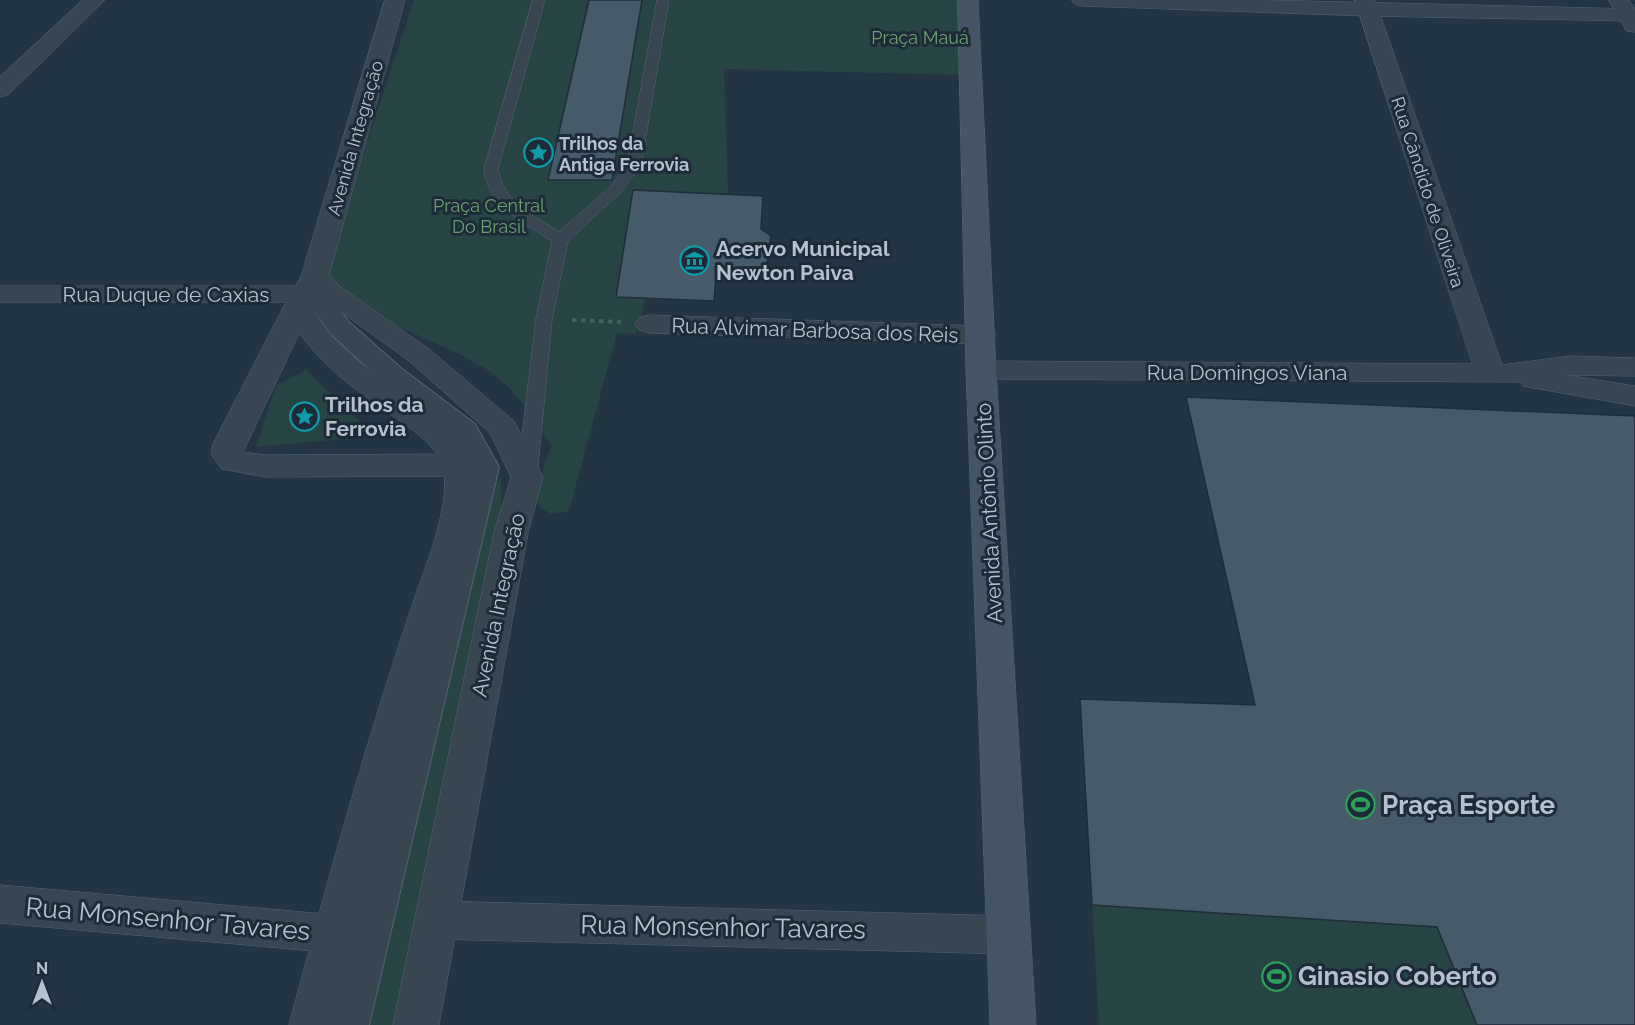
<svg xmlns="http://www.w3.org/2000/svg" width="1635" height="1025" viewBox="0 0 1635 1025" font-family="Raleway,sans-serif">
<style>
.green{fill:#264444}
.building{fill:#475a69;stroke:#1f2d3a;stroke-width:1.5}
.lines{fill:none;stroke-linecap:round;stroke-linejoin:round}
.service-casing{stroke:#566470;stroke-width:1}
.pedestrian-casing{stroke:#566470;stroke-width:2}
.minor-casing{stroke:#566470;stroke-width:1}
.tertiary-casing{stroke:#566470;stroke-width:1}
.secondary-casing{stroke:#566470;stroke-width:1}
.path{stroke:#446060;stroke-width:4;stroke-dasharray:4.5 4.5;stroke-linecap:butt}
.service{fill:#384652;fill-rule:evenodd}
.pedestrian{fill:#384652;fill-rule:evenodd}
.minor{fill:#384652;fill-rule:evenodd}
.tertiary{fill:#384652;fill-rule:evenodd}
.secondary{fill:#465566;fill-rule:evenodd}
.labels{text-anchor:middle;dominant-baseline:central;stroke-width:6;stroke-linejoin:round;paint-order:stroke}
.far-park-label{font-size:18px;fill:#6aa070;stroke:#1d2b38}
.far-street-label{font-size:18px;fill:#b5c1cd;stroke:#1d2b38}
.far-poi-label{font-size:18px;font-weight:bold;fill:#b5c1cd;stroke:#1d2b38;text-anchor:start}
.poi-label{font-size:21px;font-weight:bold;fill:#b5c1cd;stroke:#1d2b38;text-anchor:start}
.street-label{font-size:21px;fill:#b5c1cd;stroke:#1d2b38}
.near-poi-label{font-size:26px;font-weight:bold;fill:#b5c1cd;stroke:#1d2b38;text-anchor:start}
.near-street-label{font-size:26px;fill:#b5c1cd;stroke:#1d2b38}
</style>
<rect width="100%" height="100%" fill="#233443"/>
<g class="green">
<path d="M414,0H959L960,75L724,69L728,194L633,190L624,244L718,243L714,301L645,299L636,334L617,333L569,511L551,514L538,506L536,492L551,445C533,418 515,387 486,369C435,338 376,324 330,285L327,265Z"/>
<polygon points="306,370 375,436 256,447 276,385"/>
<polygon points="501,477 501,516 404,1025 333,1025 471,517"/>
<polygon points="1092,905 1437,927 1477,1025 1099,1025"/>
</g>
<g class="building">
<polygon points="589,0 642,0 612,180 548,180"/>
<polygon points="633,190 763,196 761,229 771,236 765,277 716,277 714,301 616,297"/>
<polygon points="1186,397 1635,416 1635,1025 1477,1025 1437,927 1092,905 1080,699 1255,705"/>
</g>
<g class="lines">
<defs>
<path id="service" d="M533,0H545L498,169C503,202 533,215 559,232L611,186L627,165L657,0H669L641,165L621,192L568,241L552,319L537,477L534,482H520L517,477L536,319L552,241C523,222 488,207 484,169Z"/>
<polygon id="pedestrian" points="315,286 324,289 349,322 401,368 475,424 499,467 369,1025 329,1025 469,467 454,437 381,380 331,334 302,294 306,289"/>
<g id="minor">
<polygon points="83,0 105,0 8,95 0,97 0,77"/>
<polygon points="1355,0 1375,0 1502,365 1570,356 1635,358 1635,376 1566,375 1635,386 1635,406 1534,388 1523,386 1521,382 981,379 971,377 966,370 971,363 981,361 1472,364"/>
<polygon points="1609,0 1629,0 1635,9 1635,32 1627,31"/>
<polygon points="0,286 322,286 332,288 336,294 332,300 310,302 312,306 243,452 265,455 459,454 470,457 475,465 470,473 459,476 265,477 222,469 211,454 213,444 286,302 0,302"/>
<polygon points="649,315 982,326 992,329 996,335 992,341 982,344 649,333 639,330 635,324 639,318"/>
<polygon points="0,885 336,915 351,920 357,934 351,948 336,953 0,923"/>
<polygon points="436,901 1010,916 1025,921 1031,935 1025,949 1010,954 436,939 421,934 415,920 421,906"/>
</g>
<g id="tertiary">
<path d="M385,0H405L329,275L342,288L429,349L514,421L543,477L528,533L439,1025H393L494,533L511,477L490,433L409,361L318,295L312,306C348,380 444,397 473,462C480,478 476,499 473,516C460,578 435,637 417,699C387,807 361,916 335,1025H289C328,879 368,734 417,591C428,560 456,490 440,459C430,440 407,426 390,414C347,384 307,355 284,306L301,276Z"/>
<polygon points="1072,0 1263,0 1635,9 1635,21 1368,16 1082,6 1075,4"/>
</g>
<polygon id="secondary" points="958,0 978,0 996,370 1036,1025 990,1025 966,370"/>
</defs>
<use href="#service" class="service-casing"/>
<use href="#pedestrian" class="pedestrian-casing"/>
<use href="#minor" class="minor-casing"/>
<use href="#tertiary" class="tertiary-casing"/>
<use href="#secondary" class="secondary-casing"/>
<polyline class="path" points="572,320 621,322"/>
<use href="#service" class="service"/>
<use href="#pedestrian" class="pedestrian"/>
<use href="#minor" class="minor"/>
<use href="#tertiary" class="tertiary"/>
<use href="#secondary" class="secondary"/>
</g>
<defs>
<symbol id="sight-ring" viewBox="-11 -11 22 22"><circle r="9.5" fill="#1d2b38" stroke="#0f9aa8" stroke-width="1.5"/><path d="M0-6L1.8-2.2L6-1.7L2.9 1.2L3.7 5.4L0 3.3L-3.7 5.4L-2.9 1.2L-6-1.7L-1.8-2.2Z" fill="#0f9aa8"/></symbol>
<symbol id="museum-ring" viewBox="-11 -11 22 22"><circle r="9.5" fill="#1d2b38" stroke="#0f9aa8" stroke-width="1.5"/><path d="M0-6L6-3V-2H-6V-3ZM-5-1h2V3h-2ZM-1-1h2V3h-2ZM3-1h2V3H3ZM-6 4H6V6H-6Z" fill="#0f9aa8"/></symbol>
<symbol id="stadium-ring" viewBox="-11 -11 22 22"><circle r="9.5" fill="#1d2b38" stroke="#2e9e5b" stroke-width="1.5"/><path d="M0-5a6.5 5 0 1 0 0 10a6.5 5 0 1 0 0-10ZM-3.5-1.8h7v3.6h-7Z" fill="#2e9e5b"/></symbol>
</defs>
<g fill-rule="evenodd">
<use href="#sight-ring" x="522" y="136" width="33" height="33"/>
<use href="#museum-ring" x="678" y="244" width="33" height="33"/>
<use href="#sight-ring" x="288" y="400" width="33" height="33"/>
<use href="#stadium-ring" x="1344" y="788" width="33" height="33"/>
<use href="#stadium-ring" x="1260" y="960" width="33" height="33"/>
</g>
<g class="labels">
<g class="far-park-label">
<text x="920" y="37">Praça Mauá</text>
<text x="489" y="205">Praça Central<tspan x="489" dy="21">Do Brasil</tspan></text>
</g>
<g class="far-street-label">
<text transform="translate(355 138) rotate(-74)">Avenida Integração</text>
<text transform="translate(1428 192) rotate(72)">Rua Cândido de Oliveira</text>
</g>
<g class="far-poi-label">
<text x="559" y="143">Trilhos da<tspan x="559" dy="21">Antiga Ferrovia</tspan></text>
</g>
<g class="poi-label">
<text x="716" y="248">Acervo Municipal<tspan x="716" dy="24">Newton Paiva</tspan></text>
<text x="325" y="404">Trilhos da<tspan x="325" dy="24">Ferrovia</tspan></text>
</g>
<g class="street-label">
<text x="166" y="294">Rua Duque de Caxias</text>
<text transform="translate(815 330) rotate(2)">Rua Alvimar Barbosa dos Reis</text>
<text x="1247" y="372">Rua Domingos Viana</text>
<text transform="translate(989 513) rotate(-93)">Avenida Antônio Olinto</text>
<text transform="translate(498 605) rotate(-78)">Avenida Integração</text>
</g>
<g class="near-poi-label">
<text x="1382" y="805">Praça Esporte</text>
<text x="1298" y="976">Ginasio Coberto</text>
</g>
<g class="near-street-label">
<text transform="translate(168 919) rotate(5)">Rua Monsenhor Tavares</text>
<text transform="translate(723 927) rotate(1)">Rua Monsenhor Tavares</text>
</g>
</g>
<g transform="translate(42 983)" stroke="#1d2b38" stroke-width="4.5" paint-order="stroke">
<path d="M0-4.5L10 22L0 15L-10 22Z" fill="#b5c1cd"/>
<text y="-9" font-size="16" font-weight="bold" text-anchor="middle" fill="#b5c1cd">N</text>
</g>
</svg>
